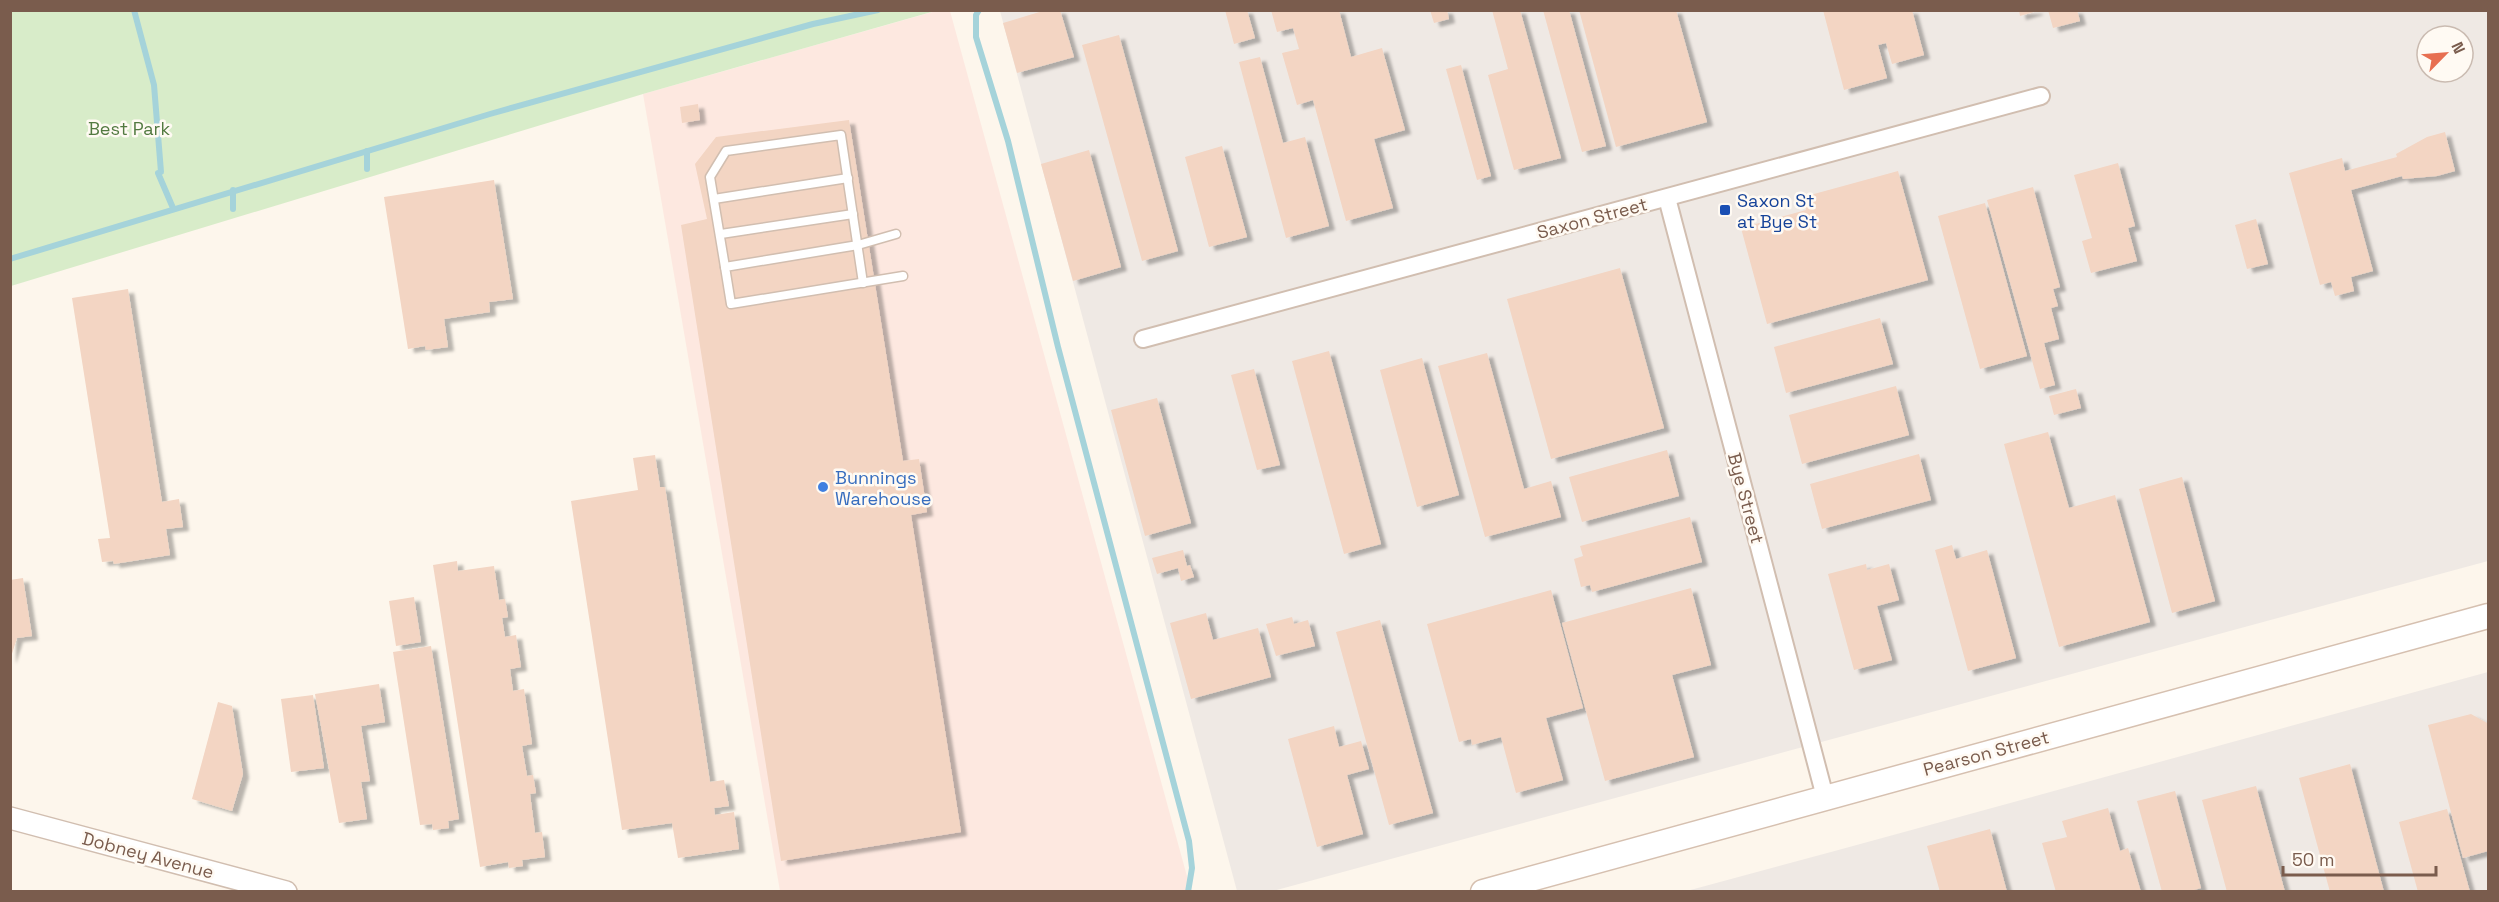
<svg xmlns="http://www.w3.org/2000/svg" width="2499" height="902" viewBox="0 0 2499 902" font-family="'Space Grotesk',sans-serif">
<style>
.commercial{fill:#fde8e0}
.industrial{fill:#efe9e4;fill-rule:evenodd}
.green{fill:#d8ecc9}
.lines{fill:none;stroke-linecap:round;stroke-linejoin:round}
.stream{stroke:#a5d3da;stroke-width:6}
.building{fill:#f3d5c3;filter:url(#shadow)}
.service-casing{stroke:#d1beb0;stroke-width:11}
.minor-casing{stroke:#d1beb0;stroke-width:20}
.tertiary-casing{stroke:#d1beb0;stroke-width:24}
.secondary-casing{stroke:#d6c0b0;stroke-width:27}
.service{stroke:#fff;stroke-width:8}
.minor{stroke:#fff;stroke-width:16}
.tertiary{stroke:#fff;stroke-width:21}
.secondary{stroke:#fff;stroke-width:24}
.transit-dot{fill:#1a4fb4;stroke:#fffaf3;stroke-width:2}
.shop-dot{fill:#3f7fe0;stroke:#fffaf3;stroke-width:2}
.labels{text-anchor:middle;dominant-baseline:central;stroke-width:5;stroke-linejoin:round;paint-order:stroke}
.park-label{font-size:18px;fill:#537a41;stroke:#fffaf3}
.transit-label{font-size:18px;fill:#164399;stroke:#fffaf3;text-anchor:start}
.street-label{font-size:18px;fill:#7a5c4d;stroke:#fffaf3}
.shop-label{font-size:18px;fill:#366cbe;stroke:#fffaf3;text-anchor:start}
</style>
<defs>
<filter id="shadow"><feDropShadow dx="6" dy="4" stdDeviation="1.5" flood-color="#0004"/></filter>
</defs>
<rect width="100%" height="100%" fill="#fdf6ec"/>
<polygon class="commercial" points="936,11 950,11 1191,891 780,891 643,94"/>
<g class="industrial">
<path d="M1000,11H2488V561L1273,891H1237ZM2427,36H2463V72H2427Z"/>
<polygon points="2488,672 2488,891 1683,892 1831,852"/>
</g>
<polygon class="green" points="11,10 935,10 935,11 643,94 11,286"/>
<g class="lines">
<g class="stream">
<polyline points="134,10 154,85 161,172 158,173 173,208"/>
<polyline points="979,10 976,15 976,37 1008,141 1058,347 1189,841 1192,868 1188,892"/>
<polyline points="367,151 367,169"/>
<polyline points="233,190 233,209"/>
<polyline points="10,259 490,114 813,24 878,10"/>
</g>
</g>
<g class="building">
<polygon points="1046,10 1060,10 1074,57 1017,73 1003,23"/>
<polygon points="1225,10 1247,10 1255,38 1234,44"/>
<polygon points="1271,10 1339,10 1351,57 1382,48 1405,130 1374,139 1393,208 1346,221 1313,100 1297,105 1282,53 1299,49 1293,28 1277,32"/>
<polygon points="1430,10 1447,10 1449,19 1434,23"/>
<polygon points="1492,10 1520,10 1561,158 1514,170 1488,75 1508,69"/>
<polygon points="1543,10 1569,10 1606,146 1582,152"/>
<polygon points="1579,10 1676,10 1707,122 1616,147"/>
<polygon points="1823,10 1912,10 1924,55 1892,64 1886,43 1878,45 1887,78 1844,90"/>
<polygon points="2019,10 2037,10 2037,11 2020,16"/>
<polygon points="2048,10 2077,10 2080,21 2053,28"/>
<polygon points="1119,35 1178,251 1142,261 1082,45"/>
<polygon points="1260,57 1283,143 1305,137 1329,226 1286,238 1239,62"/>
<polygon points="1461,65 1491,176 1477,180 1446,69"/>
<polygon points="698,104 700,120 682,123 680,107"/>
<polygon points="849,120 903,461 919,459 927,512 911,515 961,832 781,861 681,225 707,219 695,164 716,137"/>
<polygon points="2445,132 2455,171 2437,176 2403,179 2402,176 2351,190 2373,271 2351,277 2354,291 2335,296 2331,282 2320,285 2289,173 2342,158 2345,171 2397,157 2396,154 2427,137"/>
<polygon points="1222,146 1247,237 1209,247 1185,157"/>
<polygon points="1089,150 1121,267 1073,281 1041,164"/>
<polygon points="2118,163 2135,226 2128,228 2137,261 2091,273 2082,241 2092,238 2074,175"/>
<polygon points="1898,171 1928,280 1767,324 1741,228 1806,210 1803,197"/>
<polygon points="494,180 513,299 489,302 490,312 444,319 448,347 426,350 425,346 408,349 384,197"/>
<polygon points="2033,187 2060,287 2053,289 2058,306 2051,308 2059,339 2044,343 2055,385 2040,389 1987,200"/>
<polygon points="1985,203 2027,356 1980,369 1938,216"/>
<polygon points="2256,219 2268,264 2247,269 2235,225"/>
<polygon points="1620,268 1664,428 1551,459 1507,299"/>
<polygon points="128,289 162,502 179,499 183,527 166,529 170,555 114,564 113,561 102,562 98,539 110,538 72,298"/>
<polygon points="1880,318 1893,364 1786,393 1774,347"/>
<polygon points="1329,351 1381,544 1344,554 1292,361"/>
<polygon points="1487,353 1524,489 1551,481 1561,517 1485,537 1438,366"/>
<polygon points="1422,358 1459,495 1417,507 1380,370"/>
<polygon points="1254,369 1280,465 1257,470 1231,375"/>
<polygon points="1896,386 1909,435 1802,464 1789,415"/>
<polygon points="2076,389 2081,408 2054,415 2049,396"/>
<polygon points="1157,398 1191,523 1145,536 1111,410"/>
<polygon points="2048,432 2069,508 2115,495 2150,622 2059,647 2004,444"/>
<polygon points="1667,450 1679,496 1582,522 1569,477"/>
<polygon points="1919,454 1931,500 1822,529 1810,484"/>
<polygon points="655,455 660,487 665,487 710,782 724,780 729,806 714,808 715,815 734,812 739,849 678,858 672,823 622,830 571,501 638,490 633,458"/>
<polygon points="2182,477 2215,601 2172,613 2139,489"/>
<polygon points="1690,517 1702,562 1592,592 1590,585 1581,587 1574,559 1583,556 1580,546"/>
<polygon points="1952,545 1956,559 1987,550 2016,658 1968,671 1935,550"/>
<polygon points="1183,550 1187,566 1190,565 1194,577 1181,581 1178,568 1157,574 1152,558"/>
<polygon points="457,561 458,571 494,566 499,600 505,599 508,617 502,618 505,637 516,635 521,667 510,669 513,691 524,689 532,744 522,746 527,776 533,775 536,793 530,794 535,833 542,832 545,857 522,860 523,866 509,868 508,862 480,867 433,565"/>
<polygon points="1866,564 1867,570 1889,564 1899,600 1877,606 1892,660 1854,670 1828,574"/>
<polygon points="23,578 32,636 17,638 10,660 10,580"/>
<polygon points="1691,588 1711,665 1672,675 1694,757 1605,781 1562,623"/>
<polygon points="1551,590 1583,708 1546,718 1563,780 1516,793 1501,737 1472,745 1471,739 1459,742 1427,624"/>
<polygon points="414,597 421,642 396,646 389,601"/>
<polygon points="1206,613 1213,640 1258,628 1271,677 1191,699 1170,623"/>
<polygon points="1292,617 1294,624 1308,620 1315,646 1276,656 1266,624"/>
<polygon points="1380,620 1433,813 1389,825 1336,632"/>
<polygon points="431,646 459,819 448,821 449,828 433,830 432,824 420,825 393,652"/>
<polygon points="379,684 385,722 361,726 370,781 361,782 367,819 339,823 315,694"/>
<polygon points="313,695 324,768 291,772 281,699"/>
<polygon points="218,702 232,706 243,774 232,811 192,799"/>
<polygon points="2471,714 2487,723 2488,727 2488,851 2463,858 2428,725"/>
<polygon points="1334,726 1339,747 1361,741 1369,769 1347,775 1363,834 1317,847 1288,739"/>
<polygon points="2350,764 2384,892 2330,892 2299,778"/>
<polygon points="2256,786 2285,892 2227,892 2202,800"/>
<polygon points="2175,791 2201,888 2187,892 2162,892 2137,801"/>
<polygon points="2108,808 2120,851 2128,848 2141,892 2056,892 2042,843 2067,837 2062,821"/>
<polygon points="2447,809 2470,892 2418,892 2399,822"/>
<polygon points="1990,829 2007,892 1940,892 1927,846"/>
</g>
<g class="lines">
<defs>
<g id="service">
<polyline points="714,199 848,178"/>
<polyline points="721,234 853,214"/>
<polyline points="896,234 858,245 725,267 731,304 903,276"/>
<polyline points="725,267 710,177 726,151 841,135 863,283"/>
</g>
<g id="minor">
<polyline points="1667,198 1825,797"/>
<polyline points="1143,339 2041,96"/>
</g>
<polyline id="tertiary" points="10,818 286,892"/>
<polyline id="secondary" points="1483,892 2488,616"/>
</defs>
<use href="#service" class="service-casing"/>
<use href="#minor" class="minor-casing"/>
<use href="#tertiary" class="tertiary-casing"/>
<use href="#secondary" class="secondary-casing"/>
<use href="#service" class="service"/>
<use href="#minor" class="minor"/>
<use href="#tertiary" class="tertiary"/>
<use href="#secondary" class="secondary"/>
</g>
<rect class="transit-dot" x="1719" y="204" width="12" height="12" rx="3"/>
<circle class="shop-dot" cx="823" cy="487" r="6"/>
<g class="labels">
<g class="park-label">
<text x="129" y="128">Best Park</text>
</g>
<g class="transit-label">
<text x="1737" y="200">Saxon St<tspan x="1737" dy="21">at Bye St</tspan></text>
</g>
<g class="street-label">
<text transform="translate(1592 218) rotate(-15)">Saxon Street</text>
<text transform="translate(1746 498) rotate(75)">Bye Street</text>
<text transform="translate(1986 753) rotate(-15)">Pearson Street</text>
<text transform="translate(148 855) rotate(15)">Dobney Avenue</text>
</g>
<g class="shop-label">
<text x="835" y="477">Bunnings<tspan x="835" dy="21">Warehouse</tspan></text>
</g>
</g>
<rect width="2499" height="902" fill="none" stroke="#7a5c4d" stroke-width="24"/>
<g transform="translate(2445 54) rotate(65)"><circle r="28" fill="#fffaf3" stroke="#cabbb1" stroke-width="1.5"/>
<path d="M0-4.5L10 22L0 15L-10 22Z" fill="#e76f51"/>
<text y="-9" font-size="16" font-weight="bold" text-anchor="middle" fill="#7a5c4d">N</text>
</g>
<path d="M2283 866v9h153v-9" fill="none" stroke="#7a5c4d" stroke-width="3"/>
<text x="2292" y="866" font-size="18" fill="#7a5c4d" stroke="#fffaf3" stroke-width="4.5" paint-order="stroke">50 m</text>
</svg>
